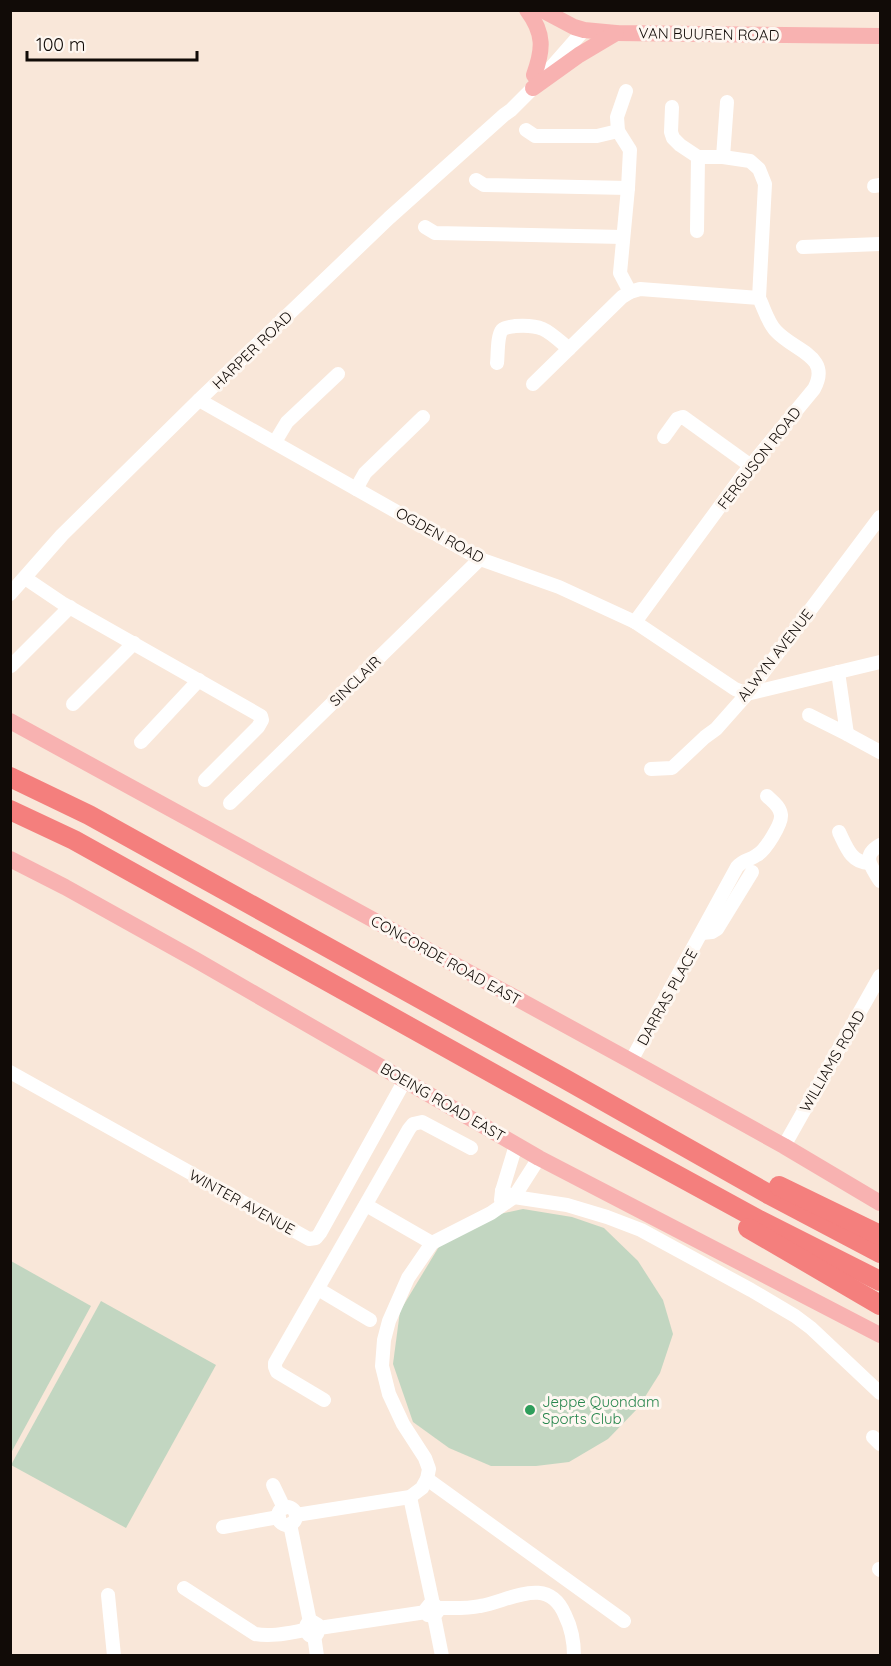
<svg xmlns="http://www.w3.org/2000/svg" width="891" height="1666" viewBox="0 0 891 1666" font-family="Quicksand,sans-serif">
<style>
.green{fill:#c2d6c1}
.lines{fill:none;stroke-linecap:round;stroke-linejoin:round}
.minor{stroke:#fff;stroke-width:14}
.major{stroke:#f8b2b1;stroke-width:16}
.highway{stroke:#f47f7d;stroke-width:20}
.leisure-dot{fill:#2e9e5b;stroke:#fef7f1;stroke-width:2}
.labels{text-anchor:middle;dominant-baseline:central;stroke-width:6;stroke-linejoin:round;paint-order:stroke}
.street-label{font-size:15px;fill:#110b07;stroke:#fef7f1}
.leisure-label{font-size:15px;fill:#27864d;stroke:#fef7f1;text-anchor:start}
</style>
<rect width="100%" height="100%" fill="#f9e7d9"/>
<g class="green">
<polygon points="523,1209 572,1217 604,1228 638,1261 663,1300 673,1334 660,1373 638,1408 608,1439 569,1462 536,1466 491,1466 449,1448 413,1422 393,1364 400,1311 440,1245 491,1216"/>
<polygon points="11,1261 91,1306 11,1453"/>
<polygon points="101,1301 216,1365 126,1528 11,1465"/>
</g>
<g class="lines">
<g class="minor">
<polyline points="626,91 617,117 618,131 630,150 628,188 620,273 630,292"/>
<polyline points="672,107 671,132 673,138 680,145 698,157 723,157 750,161 759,169 765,184 759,298"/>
<polyline points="526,130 535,136 597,136 618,131"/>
<polyline points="723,157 727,102"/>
<polyline points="476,180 484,185 628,188"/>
<polyline points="874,186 880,185"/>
<polyline points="425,227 435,233 623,237"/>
<polyline points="697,231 698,157"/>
<polyline points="803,247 880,244"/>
<path d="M497,363C498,356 497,336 502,330C505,327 511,327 515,326C544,324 548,331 569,349"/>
<path d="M533,384L622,297L630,292L640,289L759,298C764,308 768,323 776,331C794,351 832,356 814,389L743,475L635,622"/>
<polyline points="199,400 480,559 559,587 635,622 735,689 747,694"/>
<polyline points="664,437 677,419 683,417 751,466"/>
<polyline points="275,442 287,422 338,374"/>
<polyline points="356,489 365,473 423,417"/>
<polyline points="25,578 62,603 261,716 262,720 258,727 205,780"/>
<polyline points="10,594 62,535 199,400 389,218 504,115 511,110 533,88 584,30"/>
<polyline points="11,666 70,607"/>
<polyline points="747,694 880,662"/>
<polyline points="73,704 134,643"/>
<polyline points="809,715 847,734 838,672"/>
<polyline points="847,734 880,752"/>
<polyline points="141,742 199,680"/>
<polyline points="651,769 672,768 705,737 716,729 747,694 880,517"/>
<polyline points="230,803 480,559"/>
<path d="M839,832C846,846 851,863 869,863"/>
<path d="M880,845C861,856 871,866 880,881"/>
<polyline points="702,933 712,932 717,929 752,872"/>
<path d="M631,1061L737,867C744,859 749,861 757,855C765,851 782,824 781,815C780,806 772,801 767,796"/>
<polyline points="10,1072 309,1239 316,1238 320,1233 405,1080"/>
<polyline points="784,1146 880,976"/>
<polyline points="502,1191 514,1197 567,1205 607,1217 641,1230 751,1290 795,1316 811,1328 880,1393"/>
<polyline points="501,1200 502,1191 516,1145"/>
<polyline points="366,1205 432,1243"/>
<polyline points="318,1289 370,1320"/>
<polyline points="324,1400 277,1372 275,1367 275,1363 409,1129 413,1124 422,1122 471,1148"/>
<polyline points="873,1437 880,1444"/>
<polyline points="427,1479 624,1621"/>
<polyline points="273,1485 284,1508"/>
<polyline points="410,1497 433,1604"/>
<circle cx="287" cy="1516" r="9"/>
<polyline points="296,1515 410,1497 422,1488 427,1479 429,1469 425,1458 403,1424 389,1394 382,1366 384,1340 389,1321 408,1278 432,1243 491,1213 514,1197 539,1158"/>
<polyline points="290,1524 310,1622"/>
<polyline points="223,1527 279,1517"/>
<polyline points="879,1569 880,1570"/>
<path d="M184,1588L255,1634C272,1637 288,1633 305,1630"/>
<polyline points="108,1595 114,1656"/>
<path d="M438,1608V1611L434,1616L428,1615L426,1609L430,1604H433L438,1608C452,1608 466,1609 480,1606C510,1601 548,1574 565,1615C571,1627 574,1642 574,1656"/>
<polyline points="434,1616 442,1656"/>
<polyline points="319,1628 318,1625 313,1622 307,1624 305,1630 309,1635 311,1636 317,1634 319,1628 426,1612"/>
<polyline points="314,1635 317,1656"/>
</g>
<g class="major">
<path d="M527,10C545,34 543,50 534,75"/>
<polyline points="542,10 574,27 584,30 616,33 880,36"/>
<polyline points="533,88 579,55 616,33"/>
<polyline points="10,721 631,1061 784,1146 880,1203"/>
<polyline points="10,859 65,887 196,960 539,1158 880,1335"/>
</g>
<g class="highway">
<polyline points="10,777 89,815 565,1079 770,1195 880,1253"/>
<polyline points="10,810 74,840 607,1137 759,1220 880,1281"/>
<polyline points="779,1186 880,1235"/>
<polyline points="748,1228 880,1305"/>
</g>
</g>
<circle class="leisure-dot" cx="530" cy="1410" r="6"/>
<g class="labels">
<g class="street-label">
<text transform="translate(709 34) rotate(1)">VAN BUUREN ROAD</text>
<text transform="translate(252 350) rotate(-44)">HARPER ROAD</text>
<text transform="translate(759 458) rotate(-52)">FERGUSON ROAD</text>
<text transform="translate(440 535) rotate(29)">OGDEN ROAD</text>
<text transform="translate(775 655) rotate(-52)">ALWYN AVENUE</text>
<text transform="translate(355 681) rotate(-44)">SINCLAIR</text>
<text transform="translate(446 960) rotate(29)">CONCORDE ROAD EAST</text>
<text transform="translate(667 997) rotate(-61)">DARRAS PLACE</text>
<text transform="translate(832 1061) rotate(-60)">WILLIAMS ROAD</text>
<text transform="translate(443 1102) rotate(30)">BOEING ROAD EAST</text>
<text transform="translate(242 1202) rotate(29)">WINTER AVENUE</text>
</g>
<g class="leisure-label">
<text x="542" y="1401">Jeppe Quondam<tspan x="542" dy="17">Sports Club</tspan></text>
</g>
</g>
<rect width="891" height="1666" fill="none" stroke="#110b07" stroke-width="24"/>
<path d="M27 51v9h170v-9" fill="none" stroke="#110b07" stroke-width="3"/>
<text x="36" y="51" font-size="18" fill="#110b07" stroke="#fef7f1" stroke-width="4.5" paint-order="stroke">100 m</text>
</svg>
